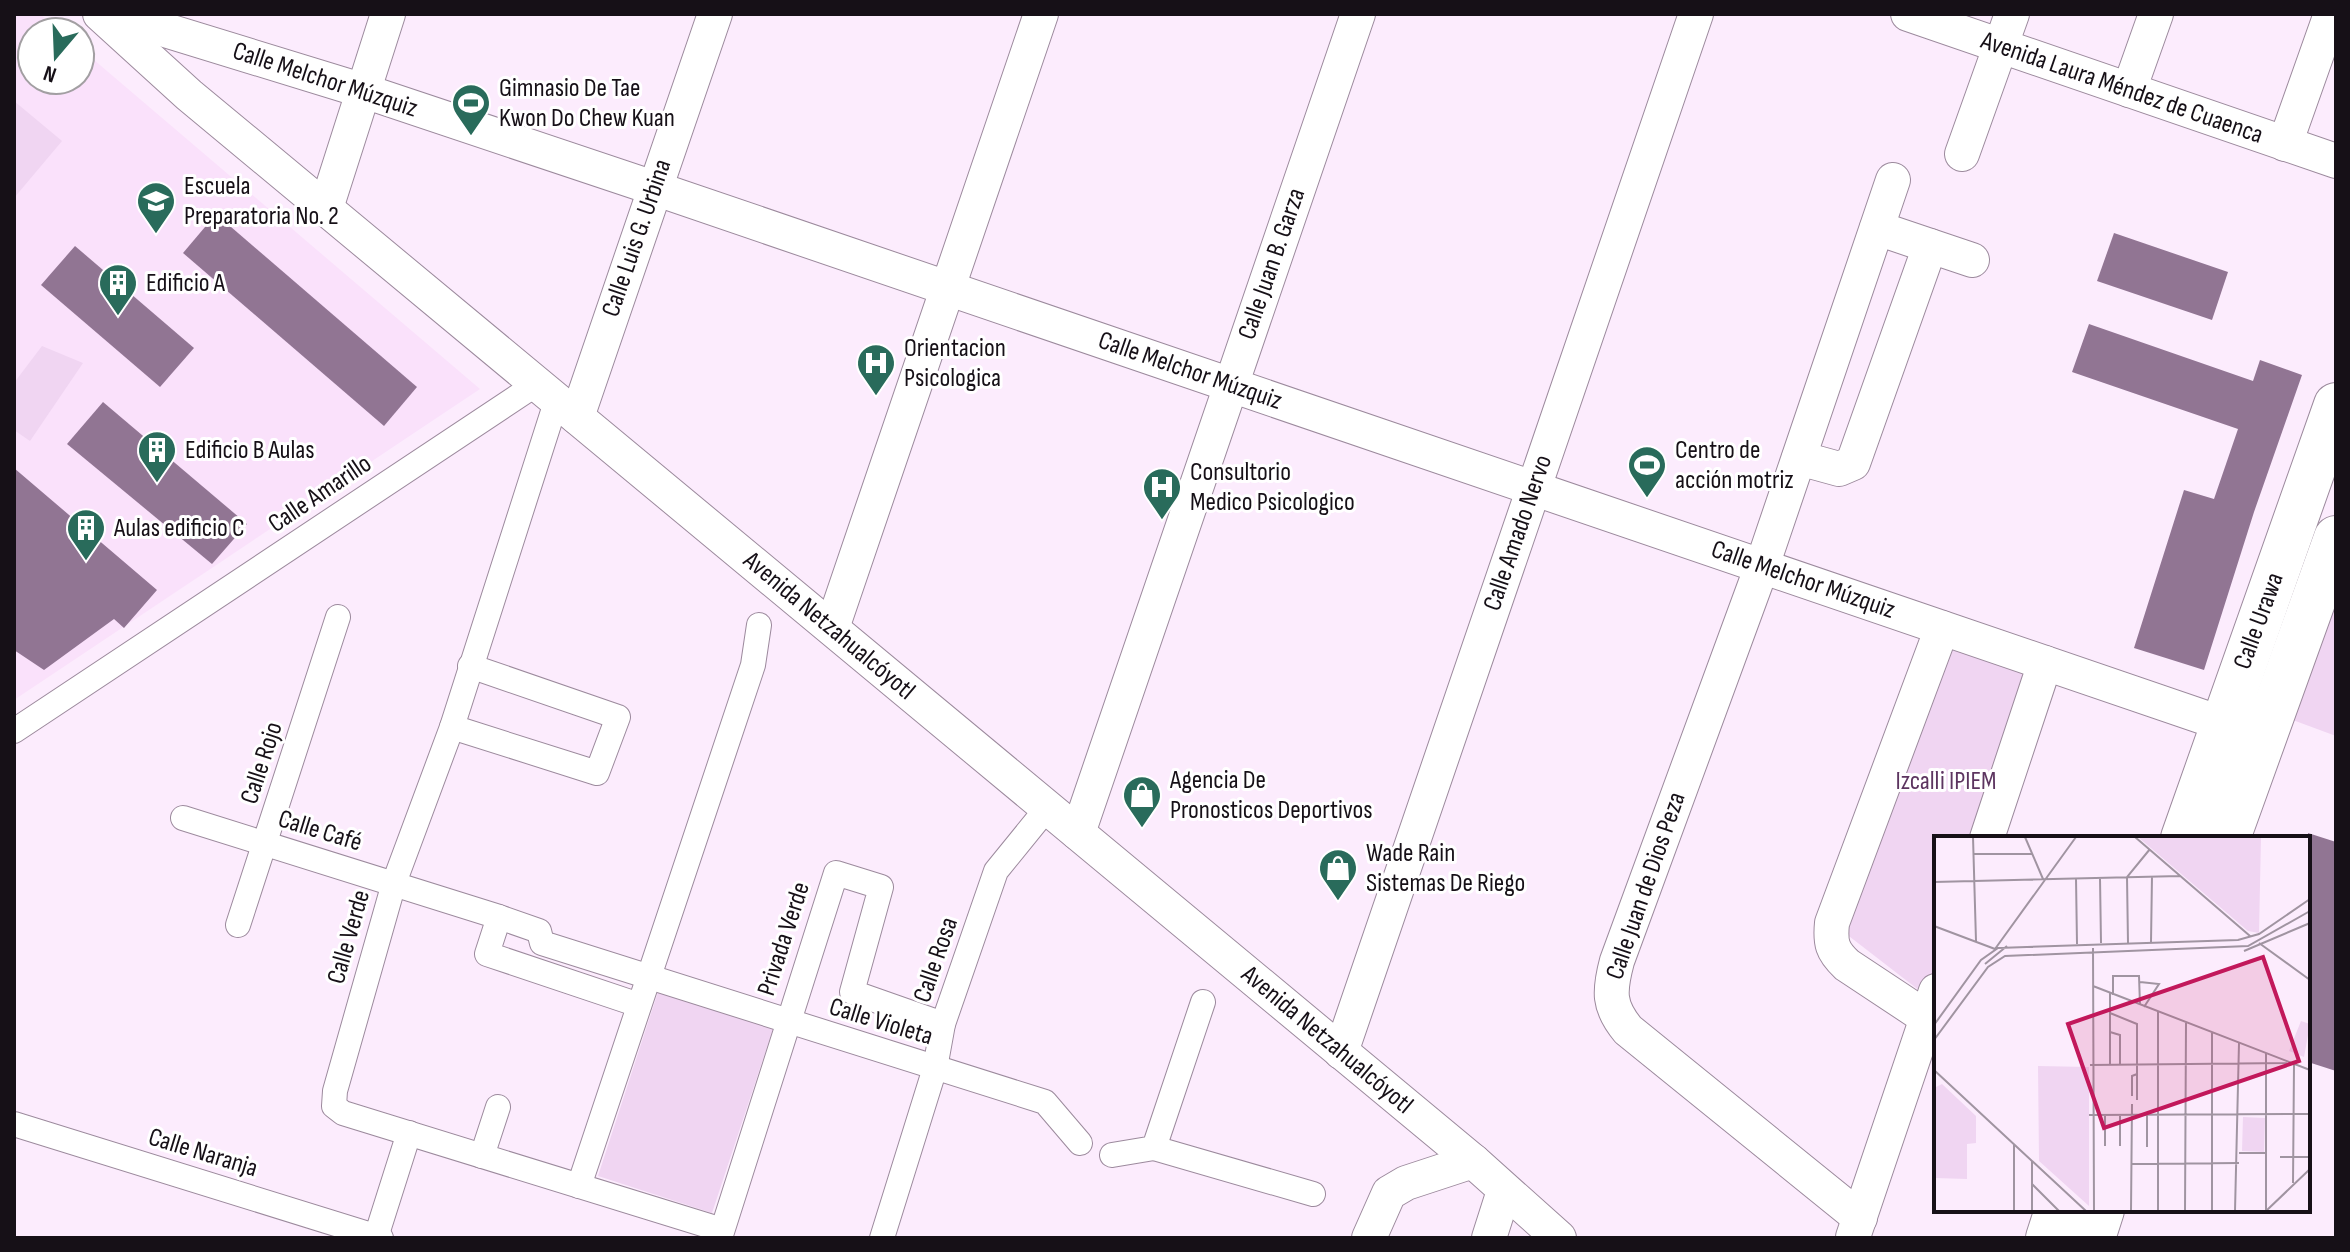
<svg xmlns="http://www.w3.org/2000/svg" width="2350" height="1252" viewBox="0 0 2350 1252" font-family="'Sofia Sans Condensed',sans-serif">
<style>
.built{fill:#fae1fb}
.green{fill:#f0d5f2}
.building{fill:#917593}
.lines{fill:none;stroke-linecap:round;stroke-linejoin:round}
.pedestrian-casing{stroke:#9c8a9d;stroke-width:26}
.minor-casing{stroke:#9c8a9d;stroke-width:36}
.secondary-casing{stroke:#9c8a9d;stroke-width:46}
.pedestrian{stroke:#fff;stroke-width:24}
.minor{stroke:#fff;stroke-width:34}
.secondary{stroke:#fff;stroke-width:44}
.labels{text-anchor:middle;dominant-baseline:central;stroke-width:6;stroke-linejoin:round;paint-order:stroke}
.street-label{font-size:26px;fill:#161017;stroke:#fff}
.poi-label{font-size:26px;fill:#161017;stroke:#fff;text-anchor:start}
.park-label{font-size:26px;fill:#5d3560;stroke:#fff}
.inset-road{fill:none;stroke:#a094a1;stroke-width:2}
.view{fill:#c2185b;fill-opacity:0.15;stroke:#c2185b;stroke-width:4}
.inset-edge{fill:none;stroke:#161017;stroke-width:4}
</style>
<rect width="100%" height="100%" fill="#fcecfd"/>
<polygon class="built" points="14,14 40,14 61,32 32,32 32,80 80,80 80,48 480,389 14,700"/>
<g class="green">
<polygon points="14,101 62,141 14,198"/>
<polygon points="42,346 83,363 30,441 14,430 14,383"/>
<polygon points="2336,562 2336,736 2282,716"/>
<polygon points="1942,628 2045,663 1987,838 1936,838 1936,991 1933,1001 1832,923"/>
<polygon points="658,992 773,1029 712,1213 598,1176"/>
</g>
<g class="building">
<polygon points="216,214 417,387 384,426 183,253"/>
<polygon points="2114,233 2228,272 2212,320 2097,281"/>
<polygon points="75,246 194,348 160,387 41,285"/>
<polygon points="2089,324 2253,381 2260,360 2302,375 2254,512 2204,670 2134,648 2184,490 2214,499 2238,429 2072,372"/>
<polygon points="103,402 247,524 212,564 67,444"/>
<polygon points="14,468 157,590 124,628 114,619 44,670 14,650"/>
<polygon points="2308,833 2336,842 2336,1071 2308,1062"/>
</g>
<g class="lines">
<defs>
<g id="pedestrian">
<polyline points="557,399 452,727 394,883 335,1091 334,1106 343,1113 722,1230"/>
<polyline points="452,727 597,773 618,717 470,666"/>
<polyline points="14,731 538,383"/>
<polyline points="183,818 499,917 539,931 542,943 1045,1102 1080,1143"/>
<polyline points="499,917 487,954 639,1005"/>
<polyline points="238,925 338,617"/>
<polyline points="14,1124 381,1238"/>
<polyline points="1154,1148 1313,1194"/>
<polyline points="1112,1155 1154,1148 1203,1002"/>
<polyline points="482,1156 498,1107"/>
<polyline points="579,1186 753,665 759,625"/>
<polyline points="376,1237 409,1133"/>
<polyline points="720,1238 836,873 881,887 852,992 943,1024"/>
<polyline points="882,1238 935,1068 943,1024 996,871 1048,807"/>
</g>
<g id="minor">
<polyline points="100,14 189,95 1473,1161 1559,1238"/>
<polyline points="113,14 364,91 654,188 2247,732"/>
<polyline points="1908,14 2336,161"/>
<polyline points="2129,90 2156,14"/>
<polyline points="2285,144 2331,14"/>
<polyline points="1962,154 2012,14"/>
<polyline points="326,208 388,14"/>
<polyline points="1877,228 1972,260"/>
<polyline points="577,417 715,14"/>
<polyline points="1799,458 1839,469 1853,463 1930,246"/>
<polyline points="832,628 1041,14"/>
<polyline points="1078,833 1358,14"/>
<polyline points="1987,838 2045,663"/>
<path d="M1927,1018L1847,965C1832,951 1830,943 1832,923L1942,628"/>
<polyline points="1341,1052 1696,14"/>
<path d="M1860,1218L1628,1030C1608,1006 1609,991 1617,961L1762,566L1893,180"/>
<polyline points="1853,1237 1936,991"/>
<polyline points="1369,1238 1389,1193 1406,1183 1473,1161"/>
<polyline points="1489,1238 1504,1191"/>
</g>
<g id="secondary">
<polyline points="2183,838 2336,405"/>
<polyline points="2228,838 2336,538"/>
<polyline points="2048,1238 2057,1210"/>
<polyline points="2093,1238 2102,1210"/>
</g>
</defs>
<use href="#pedestrian" class="pedestrian-casing"/>
<use href="#minor" class="minor-casing"/>
<use href="#secondary" class="secondary-casing"/>
<use href="#pedestrian" class="pedestrian"/>
<use href="#minor" class="minor"/>
<use href="#secondary" class="secondary"/>
</g>
<defs>
<symbol id="stadium-pin" viewBox="-11 -11 22 30"><path d="M0 17L-7.5 6A9.5 9.5 0 1 1 7.5 6Z" fill="#296b5b" stroke="#fff"/><path d="M0-5a6.5 5 0 1 0 0 10a6.5 5 0 1 0 0-10ZM-3.5-1.8h7v3.6h-7Z" fill="#fff"/></symbol>
<symbol id="school-pin" viewBox="-11 -11 22 30"><path d="M0 17L-7.5 6A9.5 9.5 0 1 1 7.5 6Z" fill="#296b5b" stroke="#fff"/><path d="M0-5L7-2L0 1L-7-2ZM-4 1L0 2.5L4 1V4Q0 6-4 4Z" fill="#fff"/></symbol>
<symbol id="building-pin" viewBox="-11 -11 22 30"><path d="M0 17L-7.5 6A9.5 9.5 0 1 1 7.5 6Z" fill="#296b5b" stroke="#fff"/><path d="M-4-6H4V6H1V3H-1V6H-4ZM-2.5-4.3h1.7v1.8h-1.7ZM.8-4.3h1.7v1.8H.8ZM-2.5-1h1.7V.8h-1.7ZM.8-1h1.7V.8H.8Z" fill="#fff"/></symbol>
<symbol id="hospital-pin" viewBox="-11 -11 22 30"><path d="M0 17L-7.5 6A9.5 9.5 0 1 1 7.5 6Z" fill="#296b5b" stroke="#fff"/><path d="M-5-5h3v3.5h4V-5h3V5h-3V1.5h-4V5h-3Z" fill="#fff"/></symbol>
<symbol id="shop-pin" viewBox="-11 -11 22 30"><path d="M0 17L-7.5 6A9.5 9.5 0 1 1 7.5 6Z" fill="#296b5b" stroke="#fff"/><path d="M-5-2.5h2.3a2.7 3.5 0 0 1 5.4 0H5L5.5 6h-11ZM-1.5-2.5h3a1.5 2.3 0 0 0-3 0Z" fill="#fff"/></symbol>
</defs>
<g fill-rule="evenodd">
<use href="#stadium-pin" x="449" y="81" width="44" height="60"/>
<use href="#school-pin" x="134" y="179" width="44" height="60"/>
<use href="#building-pin" x="96" y="261" width="44" height="60"/>
<use href="#hospital-pin" x="854" y="341" width="44" height="60"/>
<use href="#building-pin" x="135" y="428" width="44" height="60"/>
<use href="#stadium-pin" x="1625" y="443" width="44" height="60"/>
<use href="#hospital-pin" x="1140" y="465" width="44" height="60"/>
<use href="#building-pin" x="64" y="506" width="44" height="60"/>
<use href="#shop-pin" x="1120" y="773" width="44" height="60"/>
<use href="#shop-pin" x="1316" y="846" width="44" height="60"/>
</g>
<g class="labels">
<g class="street-label">
<text transform="translate(325 80) rotate(18)">Calle Melchor Múzquiz</text>
<text transform="translate(2122 88) rotate(19)">Avenida Laura Méndez de Cuaenca</text>
<text transform="translate(637 238) rotate(-71)">Calle Luis G. Urbina</text>
<text transform="translate(1272 264) rotate(-71)">Calle Juan B. Garza</text>
<text transform="translate(1190 371) rotate(19)">Calle Melchor Múzquiz</text>
<text transform="translate(320 494) rotate(-34)">Calle Amarillo</text>
<text transform="translate(1518 533) rotate(-71)">Calle Amado Nervo</text>
<text transform="translate(1803 580) rotate(19)">Calle Melchor Múzquiz</text>
<text transform="translate(2259 621) rotate(-70)">Calle Urawa</text>
<text transform="translate(829 626) rotate(40)">Avenida Netzahualcóyotl</text>
<text transform="translate(262 763) rotate(-72)">Calle Rojo</text>
<text transform="translate(320 831) rotate(17)">Calle Café</text>
<text transform="translate(1646 886) rotate(-71)">Calle Juan de Dios Peza</text>
<text transform="translate(349 937) rotate(-74)">Calle Verde</text>
<text transform="translate(784 939) rotate(-72)">Privada Verde</text>
<text transform="translate(936 960) rotate(-71)">Calle Rosa</text>
<text transform="translate(881 1022) rotate(17)">Calle Violeta</text>
<text transform="translate(1327 1040) rotate(40)">Avenida Netzahualcóyotl</text>
<text transform="translate(203 1153) rotate(17)">Calle Naranja</text>
</g>
<g class="poi-label">
<text x="499" y="88">Gimnasio De Tae<tspan x="499" dy="30">Kwon Do Chew Kuan</tspan></text>
<text x="184" y="186">Escuela<tspan x="184" dy="30">Preparatoria No. 2</tspan></text>
<text x="146" y="283">Edificio A</text>
<text x="904" y="348">Orientacion<tspan x="904" dy="30">Psicologica</tspan></text>
<text x="185" y="450">Edificio B Aulas</text>
<text x="1675" y="450">Centro de<tspan x="1675" dy="30">acción motriz</tspan></text>
<text x="1190" y="472">Consultorio<tspan x="1190" dy="30">Medico Psicologico</tspan></text>
<text x="114" y="528">Aulas edificio C</text>
<text x="1170" y="780">Agencia De<tspan x="1170" dy="30">Pronosticos Deportivos</tspan></text>
<text x="1366" y="853">Wade Rain<tspan x="1366" dy="30">Sistemas De Riego</tspan></text>
</g>
<g class="park-label">
<text x="1946" y="781">Izcalli IPIEM</text>
</g>
</g>
<g transform="translate(1934 836)">
<rect width="376" height="376" fill="#fcecfd"/>
<path d="M204,1H327L325,97L314,95ZM367,185L376,188L370,221L355,215ZM104,230L155,231V370L105,325ZM8,248L42,280V307L33,308V343L1,342L2,251ZM309,281L331,282L330,316L308,315Z" fill="#f0d5f2"/>
<path class="inset-road" d="M39,1L42,105M91,1L109,43M201,1L316,100M39,18H98M142,42L143,108M166,42L167,107M0,46L246,40M0,90L61,113M217,106L218,40M194,107L193,41L216,13M325,107L376,144M159,112L160,375M61,113L142,1M310,115L376,87M51,128L73,110M206,146L225,148L210,171M159,150L376,234M176,157V229M179,159V140H205L206,169M224,176V375M176,177L203,188V264M0,189L47,124L64,112L304,104L325,98L376,63M176,196L186,199V228M278,197V375M0,204L54,131L71,120L314,110L376,75M332,217V374M156,229L353,227M0,234L152,375M198,260V240L203,238M186,278V310M213,278V311M155,279L376,278M171,310V278M305,317H333M346,321H376M98,325V375M197,328L305,327M359,347L360,229M98,348L125,375M80,375V309M197,375L198,268M251,375L252,187M301,375L305,207M332,375L376,333"/>
<path class="view" d="M329,121L365,225L170,292L134,188Z"/>
<rect width="376" height="376" class="inset-edge"/>
</g>
<rect width="2350" height="1252" fill="none" stroke="#161017" stroke-width="32"/>
<g transform="translate(56 56) rotate(199)"><circle r="38" fill="#ffffff" stroke="#a29fa2" stroke-width="2"/>
<path d="M0-6L14 30L0 20L-14 30Z" fill="#296b5b"/>
<text y="-12" font-size="22" font-weight="bold" text-anchor="middle" fill="#161017">N</text>
</g>
</svg>
